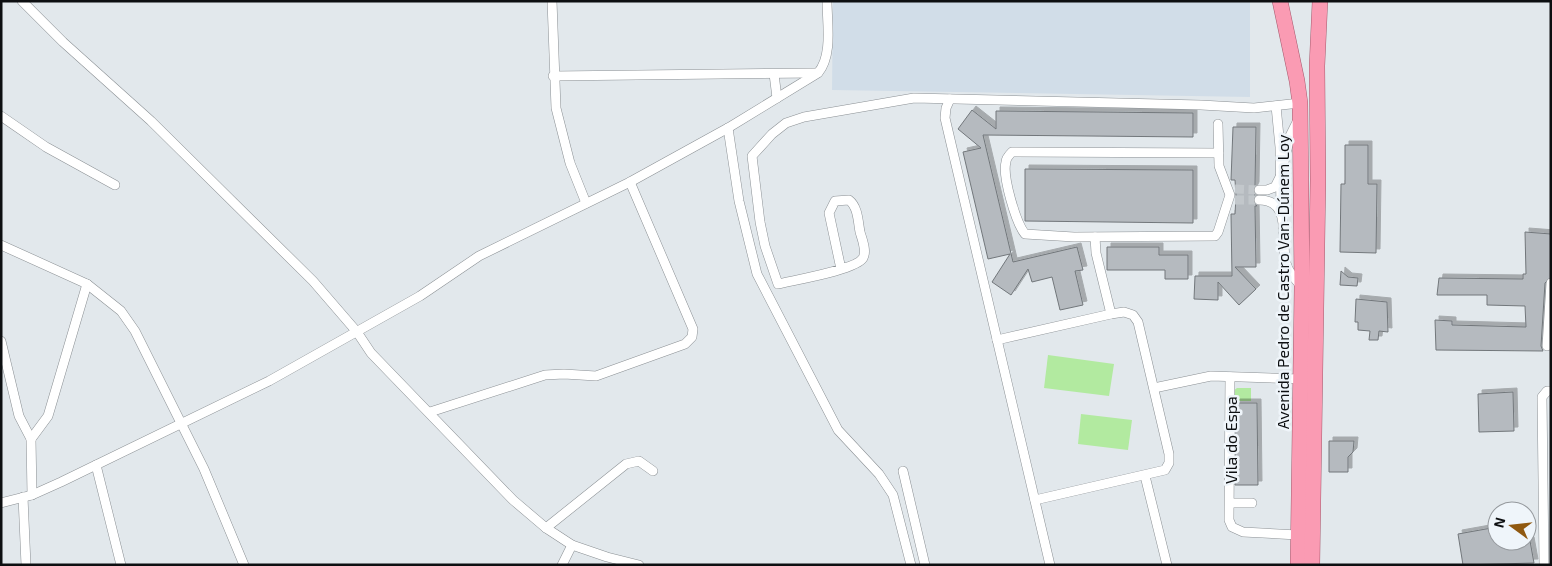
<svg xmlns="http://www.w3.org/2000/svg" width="1552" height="566" viewBox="0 0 1552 566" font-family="'Exo 2',sans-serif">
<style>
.built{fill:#d1dde8}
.green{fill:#b2eaa0}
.building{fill:#b5babf;stroke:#72777b;filter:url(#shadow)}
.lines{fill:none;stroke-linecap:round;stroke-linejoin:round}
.minor-tunnel{stroke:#c2c7cb;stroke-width:9;stroke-dasharray:9 4.5;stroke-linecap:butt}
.minor-casing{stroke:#8b9094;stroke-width:10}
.trunk-casing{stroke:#a65a6e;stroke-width:16}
.minor{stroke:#fff;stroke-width:9}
.trunk{stroke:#fa9bb3;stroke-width:15}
.labels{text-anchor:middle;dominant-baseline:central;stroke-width:5;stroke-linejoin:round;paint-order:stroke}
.street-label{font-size:16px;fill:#0d0f11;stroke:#eff5fa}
</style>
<defs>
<filter id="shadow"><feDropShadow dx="4" dy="-4" stdDeviation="0" flood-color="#0004"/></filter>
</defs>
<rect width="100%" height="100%" fill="#e2e8ec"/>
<polygon class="built" points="833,1 1250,1 1250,97 832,90"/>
<g class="green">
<polygon points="1048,355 1114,364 1109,396 1044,388"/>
<polygon points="1237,388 1251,388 1251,401 1233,401 1233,391"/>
<polygon points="1081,414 1132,420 1128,450 1078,444"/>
</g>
<g class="building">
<polygon points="972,110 996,129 996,111 1193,113 1193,137 983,135 1013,262 1077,247 1083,270 1075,271 1083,305 1060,310 1052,277 1032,282 1028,269 1011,295 992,282 1010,254 988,259 963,152 981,148 958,129"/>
<polygon points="1233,127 1256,127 1255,186 1253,190 1255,195 1253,202 1257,206 1255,206 1256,267 1235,267 1256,289 1239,305 1218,282 1218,300 1194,299 1195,276 1232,276 1231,214 1235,214 1236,196 1235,180 1231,180"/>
<polygon points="1345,145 1368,145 1368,184 1377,184 1376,253 1340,252 1341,184 1345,184"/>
<polygon points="1025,169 1193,170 1193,223 1025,221"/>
<polygon points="1525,232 1551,234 1551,277 1545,283 1541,346 1543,351 1436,350 1435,320 1452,321 1452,325 1526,327 1525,306 1487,305 1487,295 1437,295 1439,278 1523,279 1523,274 1526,274"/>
<polygon points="1107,247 1159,247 1159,255 1188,255 1188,279 1165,279 1165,270 1107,270"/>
<polygon points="1341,271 1348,277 1358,278 1357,286 1340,285"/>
<polygon points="1356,299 1387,302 1388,332 1379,331 1378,340 1369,340 1370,331 1358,330 1358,322 1355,322"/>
<polygon points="1513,392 1514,431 1479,432 1478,394"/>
<polygon points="1236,403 1257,403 1258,485 1235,485"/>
<polygon points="1329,441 1354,441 1353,452 1348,457 1348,472 1329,472"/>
<polygon points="1497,527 1497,541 1530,541 1534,563 1463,565 1458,534"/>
</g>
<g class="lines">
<g class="minor-tunnel">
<polyline points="1235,189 1259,190"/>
<polyline points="1235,200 1259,200"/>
</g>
<defs>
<g id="minor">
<polyline points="22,1 63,42 151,121 313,281 357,332 371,353 513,500 546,528 572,545 607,557 639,565"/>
<polyline points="552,1 556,108 570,163 586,203"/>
<polyline points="774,74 777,98"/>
<polyline points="553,76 815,73"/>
<polyline points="950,99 946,108 945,118 1050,565"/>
<polyline points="1276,106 1280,147 1281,211"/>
<polyline points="1,116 46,147 115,185"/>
<path d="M1218,124L1219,166L1230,195L1218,232L1215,236L1074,237L1025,234C1016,223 1002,176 1006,162C1006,158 1009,155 1012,152L1219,153"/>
<polyline points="728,128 739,201 757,274 838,430 879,474 893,495 911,565"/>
<polyline points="1284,162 1290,136 1298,120"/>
<polyline points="1259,190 1267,190 1275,187 1280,177"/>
<path d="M1259,200C1293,200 1280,239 1286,263C1288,272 1295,279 1301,286"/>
<polyline points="1095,237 1096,253 1111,314"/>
<polyline points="1,245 87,284 121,311 135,331 204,469 244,565"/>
<path d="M841,269L829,213L835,201L849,200C858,207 858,221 860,232C862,239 867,251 863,258C856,270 794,280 778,284L765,246L760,222L752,156L772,134L786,123L804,117L914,98L1201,105L1254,108L1300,103"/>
<polyline points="997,340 1111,314 1124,312 1133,315 1138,322 1169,454 1169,463 1165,470 1035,500"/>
<polyline points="1,341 19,416 31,439 32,495"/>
<polyline points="1547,346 1551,283"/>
<polyline points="1230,377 1229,520 1232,527 1243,532 1298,535"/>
<polyline points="1154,388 1211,376 1300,379"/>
<polyline points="430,412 545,375 564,374 596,376 685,344 692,337 693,329 630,182"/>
<polyline points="31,439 48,416 87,284"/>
<polyline points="96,465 121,565"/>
<polyline points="903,471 925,565"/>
<polyline points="1145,476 1167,565"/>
<polyline points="23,497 26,565"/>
<path d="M1,503L32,495L61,482L269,381L420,296L479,256L630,182L728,128L818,73C833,55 827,23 827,1"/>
<polyline points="1230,503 1252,503"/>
<polyline points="546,528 626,464 639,461 653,471"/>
<polyline points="562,565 572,545"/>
<polyline points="1544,565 1542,397 1547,391 1551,391"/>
</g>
<g id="trunk">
<polyline points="1280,1 1297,81 1300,103 1302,287 1298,565"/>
<polyline points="1312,565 1318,180 1317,66 1320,1"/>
</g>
</defs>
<use href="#minor" class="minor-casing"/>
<use href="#trunk" class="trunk-casing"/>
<use href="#minor" class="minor"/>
<use href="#trunk" class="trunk"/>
</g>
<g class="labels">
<g class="street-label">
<text transform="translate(1282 282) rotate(-90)">Avenida Pedro de Castro Van-Dúnem Loy</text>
<text transform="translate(1230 440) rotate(-90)">Vila do Espa</text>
</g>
</g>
<rect width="1552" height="566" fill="none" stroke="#0d0f11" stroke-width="5"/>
<g transform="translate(1512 526) rotate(285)"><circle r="24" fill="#eff5fa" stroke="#95999d"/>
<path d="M0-4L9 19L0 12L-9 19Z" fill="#905910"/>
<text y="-8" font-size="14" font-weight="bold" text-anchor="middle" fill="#0d0f11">N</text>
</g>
</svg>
